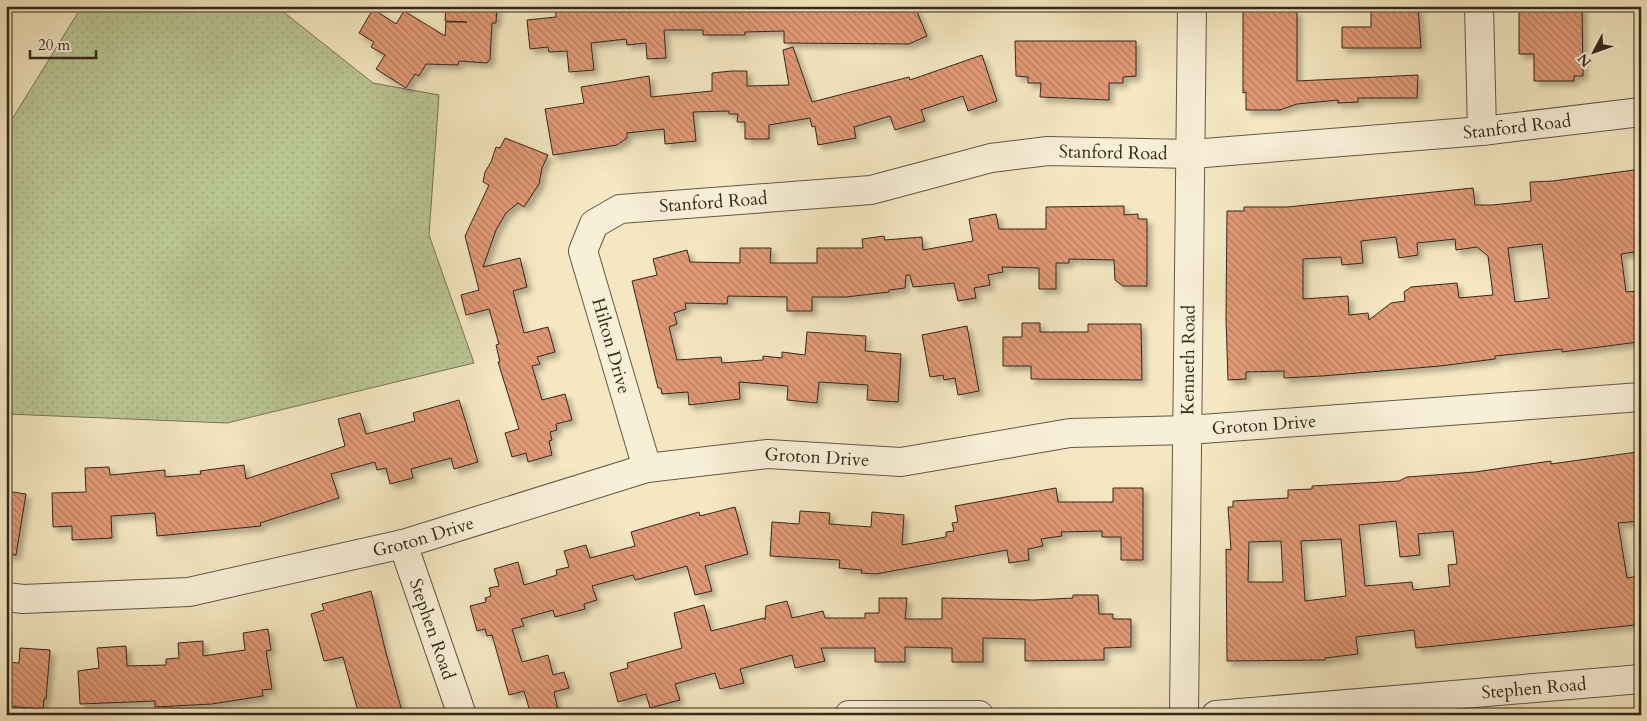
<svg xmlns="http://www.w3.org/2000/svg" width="1647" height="721" viewBox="0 0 1647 721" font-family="Cardo,serif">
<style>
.grass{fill:url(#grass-dots);stroke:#767657}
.building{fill:url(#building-back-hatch);stroke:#33281a;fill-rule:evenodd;filter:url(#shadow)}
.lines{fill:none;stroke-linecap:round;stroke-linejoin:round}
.minor-casing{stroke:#635844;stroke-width:30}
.minor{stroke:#f8efd7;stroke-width:28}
.labels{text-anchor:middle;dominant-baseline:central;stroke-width:5;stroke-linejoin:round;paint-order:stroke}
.street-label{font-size:18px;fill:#33281a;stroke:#f8efd7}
</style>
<defs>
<pattern id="grass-dots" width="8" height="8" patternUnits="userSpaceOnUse" patternTransform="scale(1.25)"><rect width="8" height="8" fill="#bac594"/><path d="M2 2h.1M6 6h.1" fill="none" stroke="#a0a97f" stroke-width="1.8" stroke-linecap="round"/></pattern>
<pattern id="building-back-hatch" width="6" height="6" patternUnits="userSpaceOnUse" patternTransform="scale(1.25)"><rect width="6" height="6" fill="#e19976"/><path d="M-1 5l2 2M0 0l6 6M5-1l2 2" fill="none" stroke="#b77d60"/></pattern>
<filter id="shadow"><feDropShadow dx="4.5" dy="4.5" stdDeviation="2.5" flood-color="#0004"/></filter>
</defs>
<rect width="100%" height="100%" fill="#f4e7c1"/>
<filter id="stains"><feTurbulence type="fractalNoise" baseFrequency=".004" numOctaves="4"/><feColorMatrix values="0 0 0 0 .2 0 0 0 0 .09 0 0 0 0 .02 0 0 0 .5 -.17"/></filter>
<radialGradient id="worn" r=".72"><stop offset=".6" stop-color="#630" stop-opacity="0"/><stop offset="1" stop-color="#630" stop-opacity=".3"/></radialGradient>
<polygon class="grass" points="82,6 276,6 373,83 439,95 429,235 474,363 227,423 6,414 6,129"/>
<g class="building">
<polygon points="446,6 497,6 496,23 492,23 490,59 487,63 459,61 458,65 426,64 419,76 415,74 406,88 376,69 385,55 371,47 374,42 359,33 373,9 396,24 404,11 445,36 446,22 467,22 445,21"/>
<polygon points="555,6 915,7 927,36 909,44 784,43 784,31 745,32 745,35 703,35 703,30 664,30 666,58 647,59 646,43 627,45 626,39 591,43 594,70 569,72 567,51 549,52 548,47 530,49 527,20 556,17"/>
<polygon points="1371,6 1418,6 1421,48 1342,48 1342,27 1371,27"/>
<polygon points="1519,6 1582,6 1583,76 1574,76 1574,81 1534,81 1534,54 1519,54"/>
<polygon points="1243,7 1264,7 1264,11 1297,11 1297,81 1418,75 1417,98 1358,98 1358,102 1338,103 1338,100 1297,104 1280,110 1246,110 1246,92 1243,93"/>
<polygon points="1015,41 1136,41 1136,76 1123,77 1123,83 1109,83 1109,100 1040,97 1041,83 1028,83 1028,77 1016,76"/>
<polygon points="793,47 812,102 909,77 910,80 982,55 997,101 968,111 963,96 921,110 925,121 895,130 890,116 854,127 856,138 818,145 815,126 812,127 810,118 769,125 769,139 745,139 745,122 737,122 738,114 729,114 729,111 693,112 696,141 665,144 664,129 627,133 627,138 617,145 553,155 545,109 584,103 581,87 649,76 651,97 712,91 712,73 731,71 747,71 747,86 789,85 783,50"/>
<polygon points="505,138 548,155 542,168 539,184 524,207 518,203 506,213 496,230 483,267 520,258 527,287 513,291 524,333 548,327 555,352 537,357 540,364 532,366 542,400 565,394 572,420 556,424 557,430 550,432 552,440 549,441 552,455 528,462 526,453 512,457 505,433 519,429 498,362 500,362 496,345 499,344 489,309 466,315 461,295 479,290 465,236 489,185 483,182 485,172 491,162 496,147 500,148"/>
<path d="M1641,169V251L1621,254L1626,292L1641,291V340H1638V342L1562,352V349L1495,356V359L1440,366L1322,376L1284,378V371L1246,372V379L1228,380L1226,319L1227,211H1244V207H1287L1473,188L1475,205H1492L1531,201L1530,182L1553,181ZM1396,237L1399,258L1418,255L1417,243L1455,239L1456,250L1477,247L1488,256L1493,295L1459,298L1457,283L1411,287L1404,292L1405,301L1391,303L1369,320L1368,313L1349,315L1348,296L1303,299V259L1341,257L1342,265L1363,263L1361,241ZM1542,244L1549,298L1515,302L1508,248Z"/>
<polygon points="1124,206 1124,215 1138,214 1138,219 1147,219 1147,286 1123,286 1115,280 1114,260 1069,259 1069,263 1056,263 1056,289 1039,289 1039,268 1002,267 1003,272 988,275 990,285 974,288 976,298 958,301 954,283 913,287 910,275 906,275 905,288 889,290 889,292 846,297 812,297 812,311 787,311 787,297 728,296 727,304 685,303 686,309 674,313 677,324 669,327 677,360 721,357 722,363 763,360 763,356 782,358 782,352 805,355 807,332 866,336 865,351 901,354 898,402 867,400 868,385 819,382 817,403 787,400 788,386 739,382 740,399 689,405 688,392 662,394 661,388 658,388 632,281 657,275 653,259 687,250 690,262 740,263 740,248 771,248 770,263 817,263 817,248 863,248 862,239 884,236 885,240 922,237 923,250 973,241 969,219 996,214 999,229 1046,229 1046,207"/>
<polygon points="1022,323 1040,323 1040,332 1088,332 1088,324 1141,324 1142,380 1031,379 1031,366 1003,366 1003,337 1022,337"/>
<polygon points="967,326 979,391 958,395 955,378 944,380 943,375 930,377 922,335"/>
<polygon points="459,400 478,462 454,469 451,458 411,469 413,478 390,484 386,468 377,470 375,462 331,474 339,498 260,523 261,526 157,536 155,513 111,516 112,538 72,540 72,526 53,527 52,493 86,492 85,468 109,467 110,475 165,470 165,477 201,474 200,471 244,465 246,479 345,446 338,419 360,413 366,434 415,421 413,413"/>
<path d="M1637,452L1638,469H1641V521L1618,523L1627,578L1639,576L1641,622L1634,623L1635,625L1416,648L1414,630L1356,637L1358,654L1325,658V660L1227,661L1226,549L1231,550L1228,507H1233V501L1288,498V490L1312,489V486L1399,481L1407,477L1475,472L1551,461V464ZM1396,521L1400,557L1420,555L1418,534L1453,531L1457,564L1448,565L1450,586L1413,590L1412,582L1365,586L1359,525ZM1341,539L1346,596L1305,601L1301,541ZM1281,541L1283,582H1248L1249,542Z"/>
<polygon points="1056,488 1058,502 1113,502 1113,488 1143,488 1143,560 1121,560 1121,537 1102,537 1102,531 1061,532 1062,536 1041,539 1043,546 1028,549 1029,560 1009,563 1007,550 876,574 861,573 862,570 839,568 840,560 770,556 772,522 799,524 800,511 830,513 829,524 871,527 872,512 904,515 902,545 946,537 946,532 954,531 952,523 958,522 955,506"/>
<polygon points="6,491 26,494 16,555 6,555"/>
<polygon points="735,507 748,554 705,566 712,591 695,595 687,566 635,580 633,575 592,586 597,600 584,604 585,609 555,617 553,610 521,619 524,626 512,629 522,662 548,655 553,675 564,672 569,688 554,692 559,715 531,715 524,691 509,695 492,635 487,636 485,629 477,631 470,606 486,602 485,598 491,596 489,588 499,586 494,569 518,562 524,585 557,575 556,570 569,567 564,551 586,545 590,558 635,546 631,532 699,512 700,516"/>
<polygon points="371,591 385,649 403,715 359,715 343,657 324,661 311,614 324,610 322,604"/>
<polygon points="1073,595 1098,595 1099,614 1113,614 1113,619 1131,619 1131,647 1104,648 1104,660 1025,661 1025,639 983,638 983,662 952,662 952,648 905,647 905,662 875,662 875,648 821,648 825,661 795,668 792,655 740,669 744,683 720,689 715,673 675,684 680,700 650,708 646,694 618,702 610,673 628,668 627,663 682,648 674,613 704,605 711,631 764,618 765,620 766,606 787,601 792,618 823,611 825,618 865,618 865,613 879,613 879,598 907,598 905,619 942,619 942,598 1034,600 1073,598"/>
<polygon points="268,629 271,650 266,651 272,689 262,690 263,696 212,704 155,707 155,701 80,704 78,671 99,668 97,648 126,646 127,666 166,665 166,659 179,658 178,643 203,641 203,656 245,650 243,633"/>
<polygon points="20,648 50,650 46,699 44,699 43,709 6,706 6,662 19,663"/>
</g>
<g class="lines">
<defs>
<g id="minor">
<polyline points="1479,6 1482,131"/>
<path id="s1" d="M647,468L583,251L594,224L620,209L871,190L991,158L1048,151L1192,154L1482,131L1641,112"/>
<path id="s2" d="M403,544L462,715"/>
<path id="s3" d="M6,597L23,599L189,592L403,544L647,468L768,454L901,462L1070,433L1188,430L1641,397"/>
<polyline points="849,715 979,715"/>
<path id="s4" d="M1184,715L1192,6"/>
<path id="s5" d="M1216,715L1641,679"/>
</g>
</defs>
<use href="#minor" class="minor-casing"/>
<use href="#minor" class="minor"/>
</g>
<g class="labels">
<g class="street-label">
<text stroke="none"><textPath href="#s1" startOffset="1189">Stanford Road</textPath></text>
<text stroke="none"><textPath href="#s1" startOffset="784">Stanford Road</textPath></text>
<text stroke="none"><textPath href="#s1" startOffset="379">Stanford Road</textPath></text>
<text transform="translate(611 346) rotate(74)">Hilton Drive</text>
<text stroke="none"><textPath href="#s4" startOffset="355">Kenneth Road</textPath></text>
<text stroke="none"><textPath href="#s3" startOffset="1279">Groton Drive</textPath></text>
<text stroke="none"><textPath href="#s3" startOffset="829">Groton Drive</textPath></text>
<text stroke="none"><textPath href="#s3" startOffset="424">Groton Drive</textPath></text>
<text stroke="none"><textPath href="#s2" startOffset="90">Stephen Road</textPath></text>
<text stroke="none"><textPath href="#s5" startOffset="319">Stephen Road</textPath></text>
</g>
</g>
<rect width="1647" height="721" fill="none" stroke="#f4e7c1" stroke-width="25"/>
<rect x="8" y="8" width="1632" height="706" fill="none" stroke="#33281a" stroke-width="2.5"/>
<rect x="12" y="12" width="1622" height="696" fill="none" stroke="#33281a"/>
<g transform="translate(1594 52) rotate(229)" stroke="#f8efd7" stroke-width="4" paint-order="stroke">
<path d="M0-4L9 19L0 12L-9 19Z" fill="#33281a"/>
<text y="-8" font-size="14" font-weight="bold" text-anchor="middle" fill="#33281a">N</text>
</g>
<path d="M30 50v8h66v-8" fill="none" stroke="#33281a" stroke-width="2.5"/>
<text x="38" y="50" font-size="15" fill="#33281a" stroke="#f8efd7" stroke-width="4" paint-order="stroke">20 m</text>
<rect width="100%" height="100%" filter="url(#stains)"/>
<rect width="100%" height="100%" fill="url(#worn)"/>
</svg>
